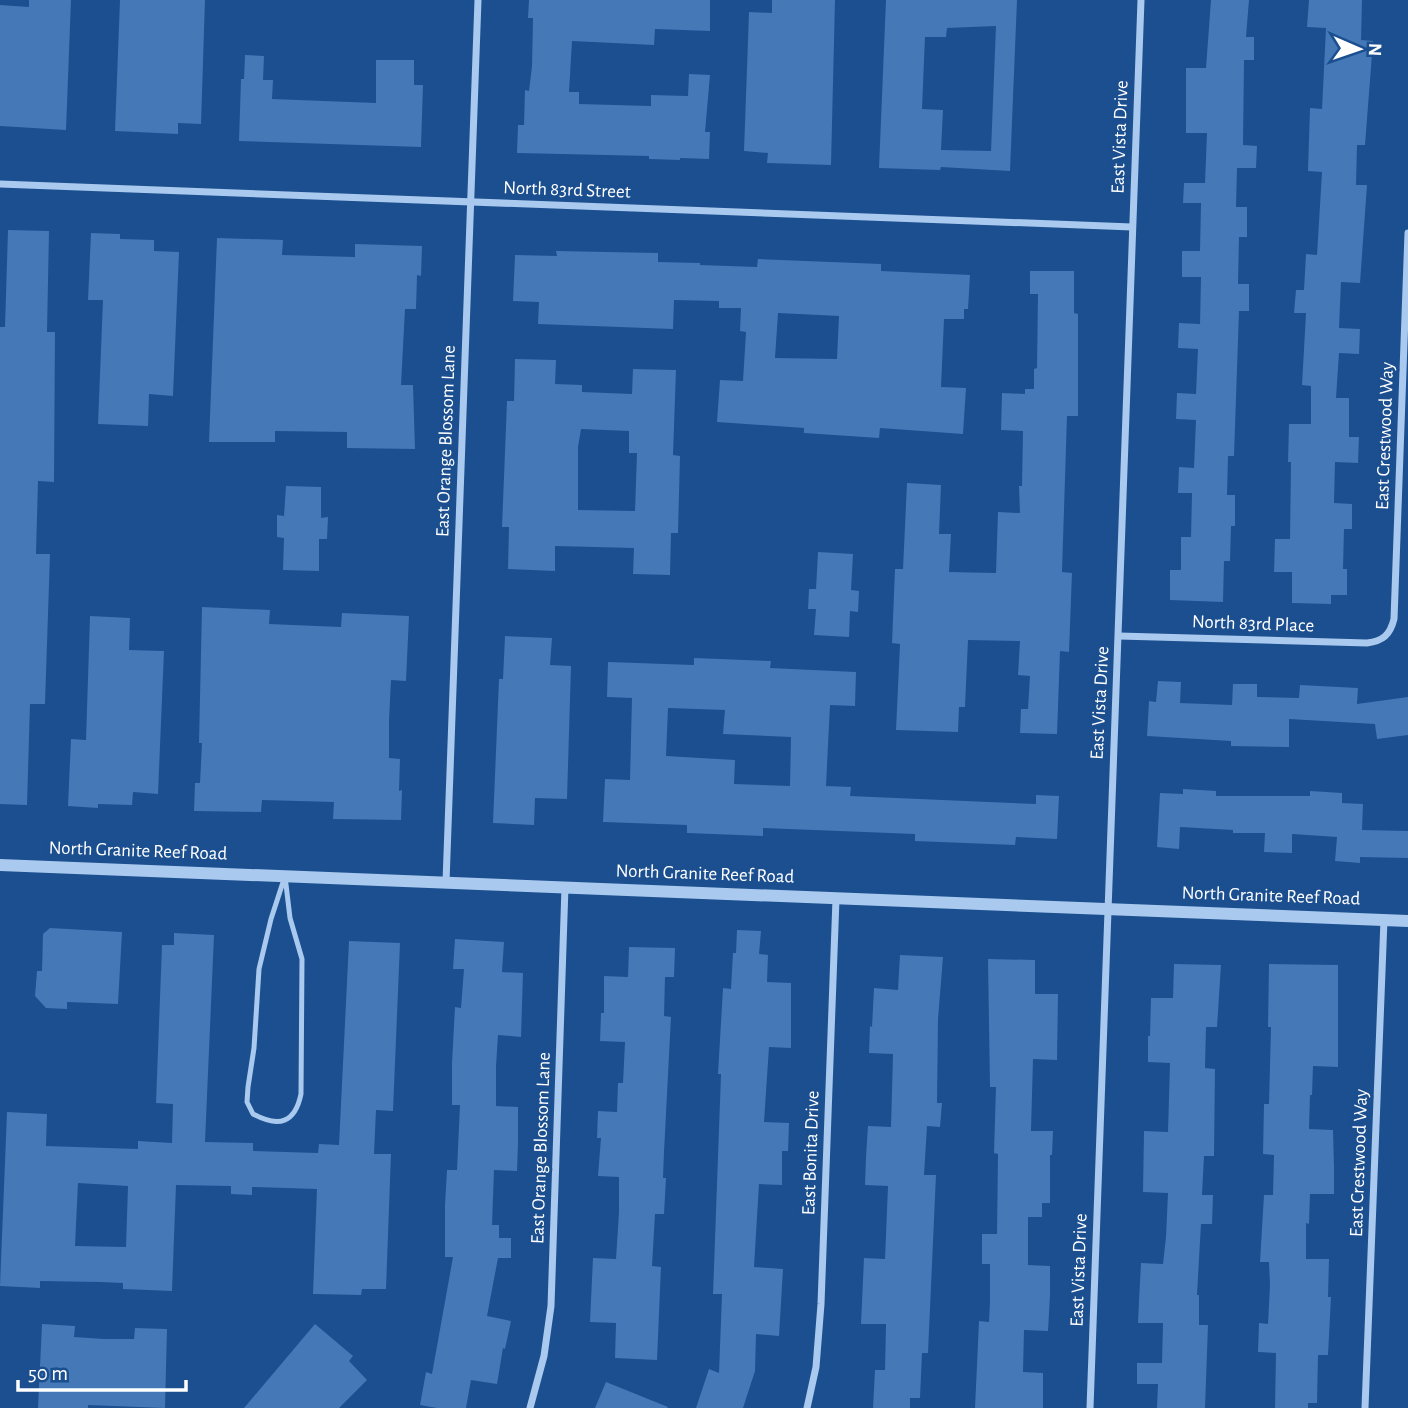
<svg xmlns="http://www.w3.org/2000/svg" width="1408" height="1408" viewBox="0 0 1408 1408" font-family="'Alegreya Sans',sans-serif">
<style>
.building{fill:#4478b7;fill-rule:evenodd}
.lines{fill:none;stroke-linecap:round;stroke-linejoin:round}
.service{stroke:#a9c9ee;stroke-width:5}
.minor{stroke:#a9c9ee;stroke-width:7}
.tertiary{stroke:#a9c9ee;stroke-width:12}
.labels{text-anchor:middle;dominant-baseline:central;stroke-width:6;stroke-linejoin:round;paint-order:stroke}
.street-label{font-size:19px;fill:#fff;stroke:#1b4f8f}
</style>
<rect width="100%" height="100%" fill="#1b4f8f"/>
<g class="building">
<polygon points="29,0 71,0 66,130 0,126 0,5 29,7"/>
<polygon points="120,0 205,0 201,124 178,123 178,134 115,131"/>
<polygon points="529,0 710,0 710,31 655,29 654,45 572,41 569,92 579,92 579,104 651,106 651,95 688,96 689,74 710,75 705,132 710,132 709,159 680,158 680,160 649,159 649,156 517,153 518,125 524,125 525,90 529,91 532,66 533,18 528,18"/>
<polygon points="772,0 835,0 831,165 767,163 768,153 744,151 749,12 772,13"/>
<path d="M886,0H1017L1010,171L941,167L940,170L879,168ZM996,26L991,151L941,150L943,110L922,109L925,37H946L947,28Z"/>
<polygon points="1211,0 1249,0 1246,37 1254,37 1254,60 1244,60 1243,145 1257,146 1256,168 1237,168 1236,207 1247,207 1247,237 1239,237 1238,284 1249,284 1249,311 1239,311 1234,456 1228,456 1227,495 1235,495 1235,526 1231,526 1230,561 1224,561 1223,602 1170,600 1170,570 1181,570 1181,537 1191,537 1192,493 1178,493 1179,467 1194,468 1196,420 1176,419 1177,393 1196,394 1198,349 1178,348 1179,323 1200,324 1201,277 1182,277 1182,251 1200,251 1201,203 1183,203 1184,183 1205,183 1207,133 1186,133 1186,68 1206,68"/>
<polygon points="1309,0 1362,0 1361,40 1373,41 1365,145 1357,145 1356,185 1367,185 1360,283 1341,282 1339,328 1360,329 1359,354 1339,353 1336,398 1349,398 1349,437 1359,437 1358,463 1335,462 1334,503 1352,504 1352,529 1344,529 1343,569 1347,569 1347,595 1331,595 1331,604 1292,603 1292,572 1274,572 1275,539 1290,539 1291,462 1288,462 1289,424 1311,424 1311,386 1302,385 1306,313 1294,313 1296,290 1304,290 1306,254 1317,255 1322,172 1308,171 1310,108 1322,109 1326,28 1307,27"/>
<polygon points="245,55 264,56 263,80 273,80 272,99 376,103 376,60 414,60 414,85 423,85 421,147 239,141 241,79 244,79"/>
<polygon points="8,230 49,231 47,332 55,332 54,482 38,481 36,554 50,554 45,704 30,704 27,805 0,804 0,327 5,327"/>
<polygon points="91,233 120,234 120,239 154,240 154,251 179,252 173,396 149,394 148,426 98,424 103,300 88,300"/>
<polygon points="217,238 283,240 282,255 355,257 355,244 422,246 421,276 417,275 416,309 405,309 401,385 413,385 415,449 347,448 347,432 275,431 275,442 209,442"/>
<path d="M556,251L658,253V262L700,263V265L757,267L758,259L881,264V271L970,275L968,309H964V319H944L942,365L941,387L966,388L963,434L880,428L879,438L804,433V428L717,422L720,380L743,381L746,332L740,331L741,308H719V301L674,300L673,329L538,324L539,302L513,301L515,255L557,256ZM778,313L839,316L837,359L775,358Z"/>
<polygon points="1030,271 1074,271 1074,313 1078,314 1078,416 1067,416 1062,572 1072,573 1069,652 1060,651 1057,734 1020,733 1021,709 1028,709 1030,676 1018,675 1020,641 968,640 965,707 959,707 958,732 896,730 900,644 892,643 895,569 903,569 907,483 941,485 939,534 951,534 949,572 996,573 998,512 1020,513 1019,486 1022,486 1023,431 1001,430 1002,393 1025,394 1025,389 1034,389 1034,369 1037,368 1038,294 1030,294"/>
<path d="M515,359L556,360L555,384L582,385V392L632,394L633,369L676,370L673,455L680,456L678,533H671L670,575L633,574L634,548L555,546V571L508,569L509,527H502L507,401H514ZM581,429L629,431V453H637L635,511L578,510V447Z"/>
<polygon points="286,486 321,487 321,518 328,517 327,539 319,539 319,571 283,570 284,538 277,537 277,515 284,516"/>
<polygon points="818,552 853,554 851,590 859,591 858,612 850,611 849,637 814,635 816,609 808,609 809,589 816,589"/>
<polygon points="202,607 270,610 269,624 341,627 342,613 409,616 406,681 391,680 389,721 389,758 400,759 399,791 402,790 401,820 333,819 334,802 262,800 261,812 194,811 195,783 200,783 202,743 199,743"/>
<polygon points="90,616 130,618 129,650 164,651 158,794 133,792 132,805 98,804 98,808 68,806 71,739 86,740"/>
<polygon points="505,636 552,638 550,665 571,666 567,799 535,798 534,825 493,823 499,679 503,679"/>
<path d="M694,658L771,661L770,668L856,672L855,706L830,705L826,786L851,787L850,796L1036,804V795L1059,796L1057,839L1016,837L1015,845L915,841V834L763,828V836L687,833V825L603,822L605,779L630,780L632,698L607,697L608,662L694,665ZM668,708L725,710L723,734L791,737L790,786L734,784L735,760L666,756Z"/>
<polygon points="1158,681 1181,682 1180,703 1232,705 1233,684 1257,684 1257,697 1299,698 1300,685 1358,688 1357,704 1408,697 1408,735 1377,739 1375,724 1289,719 1289,747 1231,746 1231,741 1147,736 1149,701 1156,702"/>
<polygon points="1183,789 1216,791 1216,796 1310,796 1310,791 1342,793 1342,803 1363,804 1362,830 1408,831 1408,858 1360,857 1360,863 1335,861 1337,837 1292,834 1292,853 1264,852 1265,833 1233,833 1233,830 1180,827 1179,849 1157,847 1160,793 1183,794"/>
<polygon points="50,928 122,932 118,1004 67,1002 67,1009 46,1008 35,996 37,971 42,971 43,934"/>
<polygon points="737,930 761,931 759,954 768,955 767,982 791,983 791,1048 769,1047 764,1122 789,1123 788,1151 782,1151 782,1185 759,1184 754,1267 783,1269 779,1336 756,1334 755,1371 743,1408 696,1408 709,1369 719,1373 722,1294 713,1294 721,1074 718,1074 723,988 731,989 733,953 736,953"/>
<path d="M174,933L214,935L205,1142L253,1143V1151L318,1153L319,1144L339,1145L349,941L400,943L393,1111L376,1110L374,1154H391L386,1289H362L361,1295L313,1294L317,1189L252,1187V1195L231,1194V1186L176,1185L172,1291L123,1289V1283L100,1282L40,1281V1288L0,1286L7,1112L47,1114L46,1146L138,1149V1141L172,1143L173,1104L156,1103L162,945H174ZM78,1183L128,1186L126,1247L75,1246Z"/>
<polygon points="455,939 504,942 502,972 523,973 521,1037 498,1035 496,1066 496,1106 518,1107 518,1144 517,1171 494,1170 492,1225 499,1225 499,1238 511,1238 511,1258 498,1258 487,1316 511,1321 505,1349 503,1348 497,1384 471,1380 466,1408 437,1408 420,1405 426,1372 432,1374 453,1257 445,1257 445,1205 447,1170 457,1170 460,1105 452,1105 452,1063 455,1007 461,1008 464,969 453,969"/>
<polygon points="629,947 675,948 674,977 665,977 664,1016 671,1017 664,1152 663,1178 666,1178 664,1214 655,1214 652,1266 661,1267 657,1360 615,1358 616,1323 590,1322 593,1258 616,1259 619,1212 619,1177 598,1176 601,1138 597,1138 598,1111 617,1112 618,1083 623,1083 625,1042 600,1041 601,1013 604,1013 604,976 628,977"/>
<polygon points="900,955 943,957 938,1019 937,1103 942,1103 940,1127 927,1126 924,1175 936,1175 928,1353 922,1353 920,1398 910,1398 910,1408 873,1408 875,1370 885,1370 886,1324 861,1324 864,1258 885,1259 888,1186 865,1185 866,1157 868,1126 891,1127 893,1054 869,1053 870,1026 872,1027 874,988 898,990"/>
<polygon points="988,959 1035,960 1035,994 1058,994 1057,1060 1033,1059 1031,1131 1053,1131 1052,1155 1050,1155 1050,1203 1042,1203 1042,1217 1028,1217 1028,1265 1050,1266 1050,1295 1048,1331 1024,1330 1023,1372 1043,1373 1043,1408 975,1408 979,1321 989,1322 990,1302 990,1264 982,1264 982,1234 997,1234 998,1154 994,1153 996,1087 990,1087"/>
<polygon points="1174,964 1221,965 1217,1027 1206,1027 1205,1068 1215,1069 1214,1156 1204,1156 1202,1195 1213,1195 1212,1224 1201,1224 1197,1295 1199,1295 1199,1325 1208,1325 1205,1408 1157,1408 1158,1384 1137,1384 1137,1363 1162,1363 1163,1323 1138,1323 1139,1301 1141,1263 1163,1264 1166,1237 1168,1193 1143,1192 1144,1131 1168,1132 1170,1063 1148,1062 1148,1036 1150,1036 1151,998 1173,998"/>
<polygon points="1269,964 1338,965 1338,1067 1313,1066 1312,1095 1310,1095 1309,1129 1333,1130 1334,1167 1334,1194 1310,1194 1309,1224 1306,1223 1306,1259 1329,1259 1328,1297 1331,1297 1328,1355 1318,1355 1317,1403 1308,1403 1308,1408 1275,1408 1276,1353 1258,1352 1259,1323 1268,1324 1270,1285 1269,1262 1260,1262 1264,1195 1273,1195 1274,1155 1263,1154 1264,1104 1269,1104 1271,1027 1268,1027"/>
<polygon points="42,1324 75,1326 74,1337 104,1339 134,1339 135,1328 167,1329 165,1408 88,1405 88,1408 38,1408"/>
<polygon points="315,1324 353,1356 349,1361 367,1380 339,1408 244,1408"/>
<polygon points="606,1382 668,1407 667,1408 595,1408"/>
</g>
<g class="lines">
<path class="service" d="M285,876L290,918L302,959L301,1094C295,1123 279,1128 253,1114L247,1102L248,1087L254,1048L259,969L271,919Z"/>
<g class="minor">
<polyline points="0,184 1132,227"/>
<path d="M1119,636L1367,643C1383,641 1390,635 1394,619L1408,233"/>
<polyline points="446,882 478,0"/>
<polyline points="530,1408 544,1356 551,1306 565,887"/>
<polyline points="807,1408 816,1367 821,1304 836,899"/>
<polyline points="1090,1408 1141,0"/>
<polyline points="1365,1408 1384,920"/>
</g>
<polyline class="tertiary" points="0,865 1408,921"/>
</g>
<g class="labels">
<g class="street-label">
<text transform="translate(1120 137) rotate(-88)">East Vista Drive</text>
<text transform="translate(567 190) rotate(2)">North 83rd Street</text>
<text transform="translate(1385 436) rotate(-88)">East Crestwood Way</text>
<text transform="translate(446 441) rotate(-88)">East Orange Blossom Lane</text>
<text transform="translate(1253 624) rotate(2)">North 83rd Place</text>
<text transform="translate(1100 703) rotate(-87)">East Vista Drive</text>
<text transform="translate(138 851) rotate(2)">North Granite Reef Road</text>
<text transform="translate(705 874) rotate(2)">North Granite Reef Road</text>
<text transform="translate(1271 896) rotate(2)">North Granite Reef Road</text>
<text transform="translate(541 1148) rotate(-88)">East Orange Blossom Lane</text>
<text transform="translate(811 1153) rotate(-88)">East Bonita Drive</text>
<text transform="translate(1359 1163) rotate(-88)">East Crestwood Way</text>
<text transform="translate(1079 1270) rotate(-88)">East Vista Drive</text>
</g>
</g>
<g transform="translate(1359 49) rotate(92)" stroke="#1b4f8f" stroke-width="5" paint-order="stroke">
<path d="M0-5L12 26L0 18L-12 26Z" fill="#ffffff"/>
<text y="-10" font-size="19" font-weight="bold" text-anchor="middle" fill="#ffffff">N</text>
</g>
<path d="M18 1380v10h168v-10" fill="none" stroke="#ffffff" stroke-width="3.5"/>
<text x="28" y="1380" font-size="21" fill="#ffffff" stroke="#1b4f8f" stroke-width="5" paint-order="stroke">50 m</text>
</svg>
